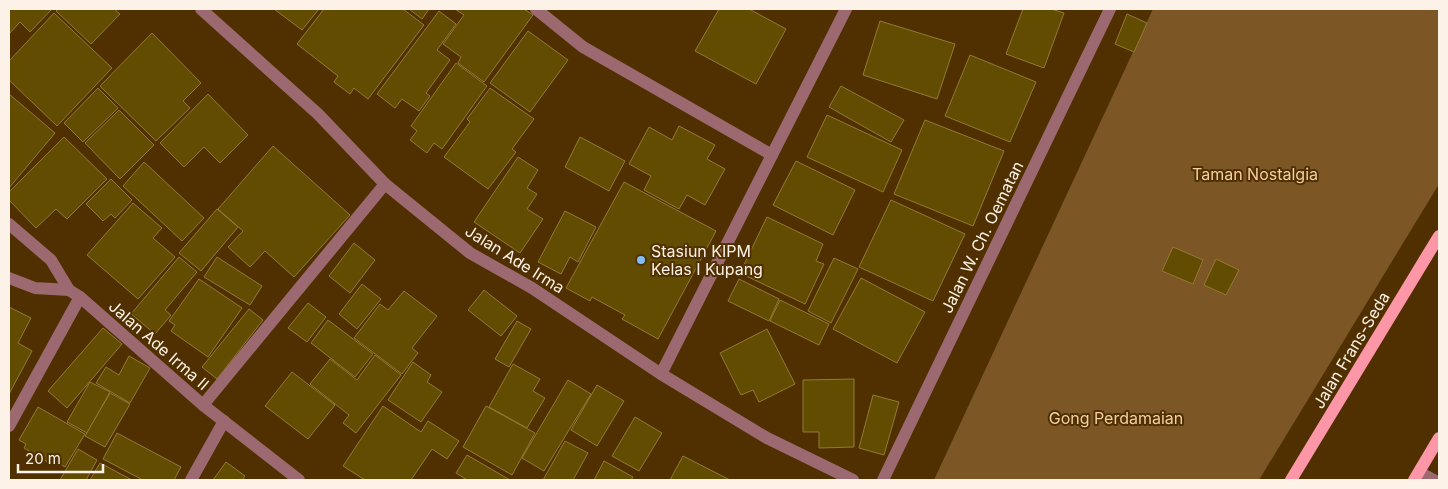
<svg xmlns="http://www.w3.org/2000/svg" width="1448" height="489" viewBox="0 0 1448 489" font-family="Inter,sans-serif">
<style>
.green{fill:#7d5625}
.building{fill:#624c01;stroke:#927a36}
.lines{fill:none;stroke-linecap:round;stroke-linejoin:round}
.service{stroke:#9c6971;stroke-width:11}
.minor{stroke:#9c6971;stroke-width:12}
.primary{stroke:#fd97a8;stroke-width:12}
.poi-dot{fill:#80bdfa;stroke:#503000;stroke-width:2}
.labels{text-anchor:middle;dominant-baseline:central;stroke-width:4;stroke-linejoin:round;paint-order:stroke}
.park-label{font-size:16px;fill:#f5cfa5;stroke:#503000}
.street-label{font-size:16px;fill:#fcf2e7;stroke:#503000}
.poi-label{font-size:16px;fill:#fcf2e7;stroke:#503000;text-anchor:start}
</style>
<rect width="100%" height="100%" fill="#503000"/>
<polygon class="green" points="1153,9 1439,9 1439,184 1259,480 934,480"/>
<g class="building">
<polygon points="9,9 52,9 30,32 20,22 9,34"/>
<polygon points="58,9 114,9 120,14 91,44 56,11"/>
<polygon points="274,9 319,9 302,30"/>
<polygon points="324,9 403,9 424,25 368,99 354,88 350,94 334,82 338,76 297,44"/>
<polygon points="409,9 429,9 422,19"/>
<polygon points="455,9 524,9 533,15 484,82 458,63 461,57 443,44 464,15"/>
<polygon points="719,9 749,9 786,29 756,84 695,51"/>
<polygon points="1023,9 1051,9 1064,13 1044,68 1006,54"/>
<polygon points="439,11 456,24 437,50 450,60 426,93 430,96 419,111 402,99 395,108 377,94"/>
<polygon points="54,13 112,68 57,126 9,80 9,61"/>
<polygon points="1127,14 1147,23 1134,52 1115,44"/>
<polygon points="880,21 955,44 937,99 863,75"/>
<polygon points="528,31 568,60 530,112 490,83"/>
<polygon points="152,33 201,83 183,101 190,108 156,141 100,86"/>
<polygon points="970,55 1036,82 1010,142 945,116"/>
<polygon points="456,63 487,86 442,149 434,143 427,153 410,140 417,131 411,126"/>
<polygon points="841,86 904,120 891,142 829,107"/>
<polygon points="98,88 118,108 83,142 64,123"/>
<polygon points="490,88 534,119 512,149 516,152 488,189 444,157 470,122 467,119"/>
<polygon points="9,94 55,133 9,188"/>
<polygon points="208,94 248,135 220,163 204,147 184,167 160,143"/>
<polygon points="119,110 154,145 120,179 85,143"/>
<polygon points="827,115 902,150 883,192 807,157"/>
<polygon points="925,120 1004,151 973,226 894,194"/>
<polygon points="679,126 715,145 707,159 725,169 705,205 687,195 679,209 644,190 651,176 629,164 649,127 672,140"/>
<polygon points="64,137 107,179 67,219 56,209 36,228 9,200 9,192"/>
<polygon points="580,137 625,161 609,191 565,167"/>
<polygon points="273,146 350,215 294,277 265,251 250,267 228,247 243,231 218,209"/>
<polygon points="518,157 538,170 527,188 537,194 527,209 543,219 520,253 474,222"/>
<polygon points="796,161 855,190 833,235 773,205"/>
<polygon points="144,162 204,218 182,241 123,186"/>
<polygon points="111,179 132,200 115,218 111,214 103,221 86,204"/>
<polygon points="624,182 716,231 658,339 622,319 625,315 592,297 590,301 566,288"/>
<polygon points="891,200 965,234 933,301 859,267"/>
<polygon points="133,203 162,228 153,238 175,257 138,299 87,255"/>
<polygon points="217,209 238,227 201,271 179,253"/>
<polygon points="565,211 596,227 578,262 570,257 561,274 538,262"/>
<polygon points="767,217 823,244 816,261 824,264 805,304 740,273"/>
<polygon points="354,243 375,260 350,293 329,276"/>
<polygon points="1173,247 1203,260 1193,284 1162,271"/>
<polygon points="179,257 197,272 165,310 171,315 155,334 131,314"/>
<polygon points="217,257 262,286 250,305 204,277"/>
<polygon points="834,258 858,269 831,323 808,311"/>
<polygon points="1216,259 1239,270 1226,295 1204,285"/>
<polygon points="861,278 925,312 897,363 833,329"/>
<polygon points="199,279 242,308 208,357 171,331 175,325 169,321"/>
<polygon points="739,279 779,299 769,321 728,301"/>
<polygon points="362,284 381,299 357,329 339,314"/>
<polygon points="484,290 517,316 501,336 468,310"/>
<polygon points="404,291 437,316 412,348 418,353 402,374 354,338 380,304 388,310"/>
<polygon points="780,300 829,324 819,345 770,321"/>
<polygon points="308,303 326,317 307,342 288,328"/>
<polygon points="9,307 31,318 18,343 32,351 9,394"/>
<polygon points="249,309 263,320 217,379 202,367"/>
<polygon points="328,320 373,354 355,377 311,343"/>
<polygon points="517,321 531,329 509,367 495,359"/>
<polygon points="103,328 122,344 67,408 48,391"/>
<polygon points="767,329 795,384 759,402 753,390 741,395 720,353"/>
<polygon points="375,355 401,375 356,433 343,423 349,415 310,384 330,359 357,380"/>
<polygon points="129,356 150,368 130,403 96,383 106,367 119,375"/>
<polygon points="413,362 431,375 427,382 442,392 421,422 388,400"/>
<polygon points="513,364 540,379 533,391 545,398 527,428 489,407"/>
<polygon points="292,372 335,405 308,439 265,406"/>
<polygon points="854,379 854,447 819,448 819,432 803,432 803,380"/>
<polygon points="568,380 591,394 544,471 522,458"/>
<polygon points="90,382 110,392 87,433 67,422"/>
<polygon points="597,385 624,401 597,446 571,430"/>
<polygon points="110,393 130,404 105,447 85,436"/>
<polygon points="873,395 899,402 884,455 859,448"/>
<polygon points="383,406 421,432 428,421 459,441 447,459 432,449 411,480 365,480 343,466"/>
<polygon points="486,406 535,433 512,475 463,447"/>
<polygon points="38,407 85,434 65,467 53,460 51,464 24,448 26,444 19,440"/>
<polygon points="635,417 662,433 639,471 612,456"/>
<polygon points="117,433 181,467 174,480 143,480 103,459"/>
<polygon points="565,441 588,453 573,480 543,480"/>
<polygon points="78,449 97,460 86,480 60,480"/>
<polygon points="467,455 510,480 467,480 456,473"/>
<polygon points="683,456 730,480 670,480"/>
<polygon points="604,461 633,477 631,480 594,480"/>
<polygon points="226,462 245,476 242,480 213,480"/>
<polygon points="100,463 132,480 90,480"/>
</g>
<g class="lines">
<polyline class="service" points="1420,472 1435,480"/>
<g class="minor">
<polyline points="201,9 318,114 385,184 470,253 532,288 661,374 767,438 853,480"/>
<polyline points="536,9 583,47 772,155"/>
<polyline points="9,224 51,260 69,290 80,297 203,405 299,480"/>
<polyline points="9,278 35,288 69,290"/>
<polyline points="661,374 846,9"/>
<polyline points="203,405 385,184"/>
<polyline points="9,426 80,297"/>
<polyline points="191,480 224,421"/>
<polyline points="883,480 1110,9"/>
</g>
<g class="primary">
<polyline points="1291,480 1439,236"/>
<polyline points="1414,480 1439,438"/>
</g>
</g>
<circle class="poi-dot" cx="641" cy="260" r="5"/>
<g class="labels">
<g class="park-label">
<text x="1255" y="174">Taman Nostalgia</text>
<text x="1116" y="418">Gong Perdamaian</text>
</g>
<g class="street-label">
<text transform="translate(982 237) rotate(-64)">Jalan W. Ch. Oematan</text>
<text transform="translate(515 259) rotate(32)">Jalan Ade Irma</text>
<text transform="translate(159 345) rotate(41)">Jalan Ade Irma II</text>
<text transform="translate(1351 350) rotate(-59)">Jalan Frans-Seda</text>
</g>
<g class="poi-label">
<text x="651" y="251">Stasiun KIPM<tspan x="651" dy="18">Kelas I Kupang</tspan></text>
</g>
</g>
<rect width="1448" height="489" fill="none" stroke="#fcf2e7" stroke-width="20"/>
<path d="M18 464v8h85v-8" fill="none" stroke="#fcf2e7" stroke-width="2.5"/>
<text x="25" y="464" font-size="15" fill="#fcf2e7" stroke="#503000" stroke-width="4" paint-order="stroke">20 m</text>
</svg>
